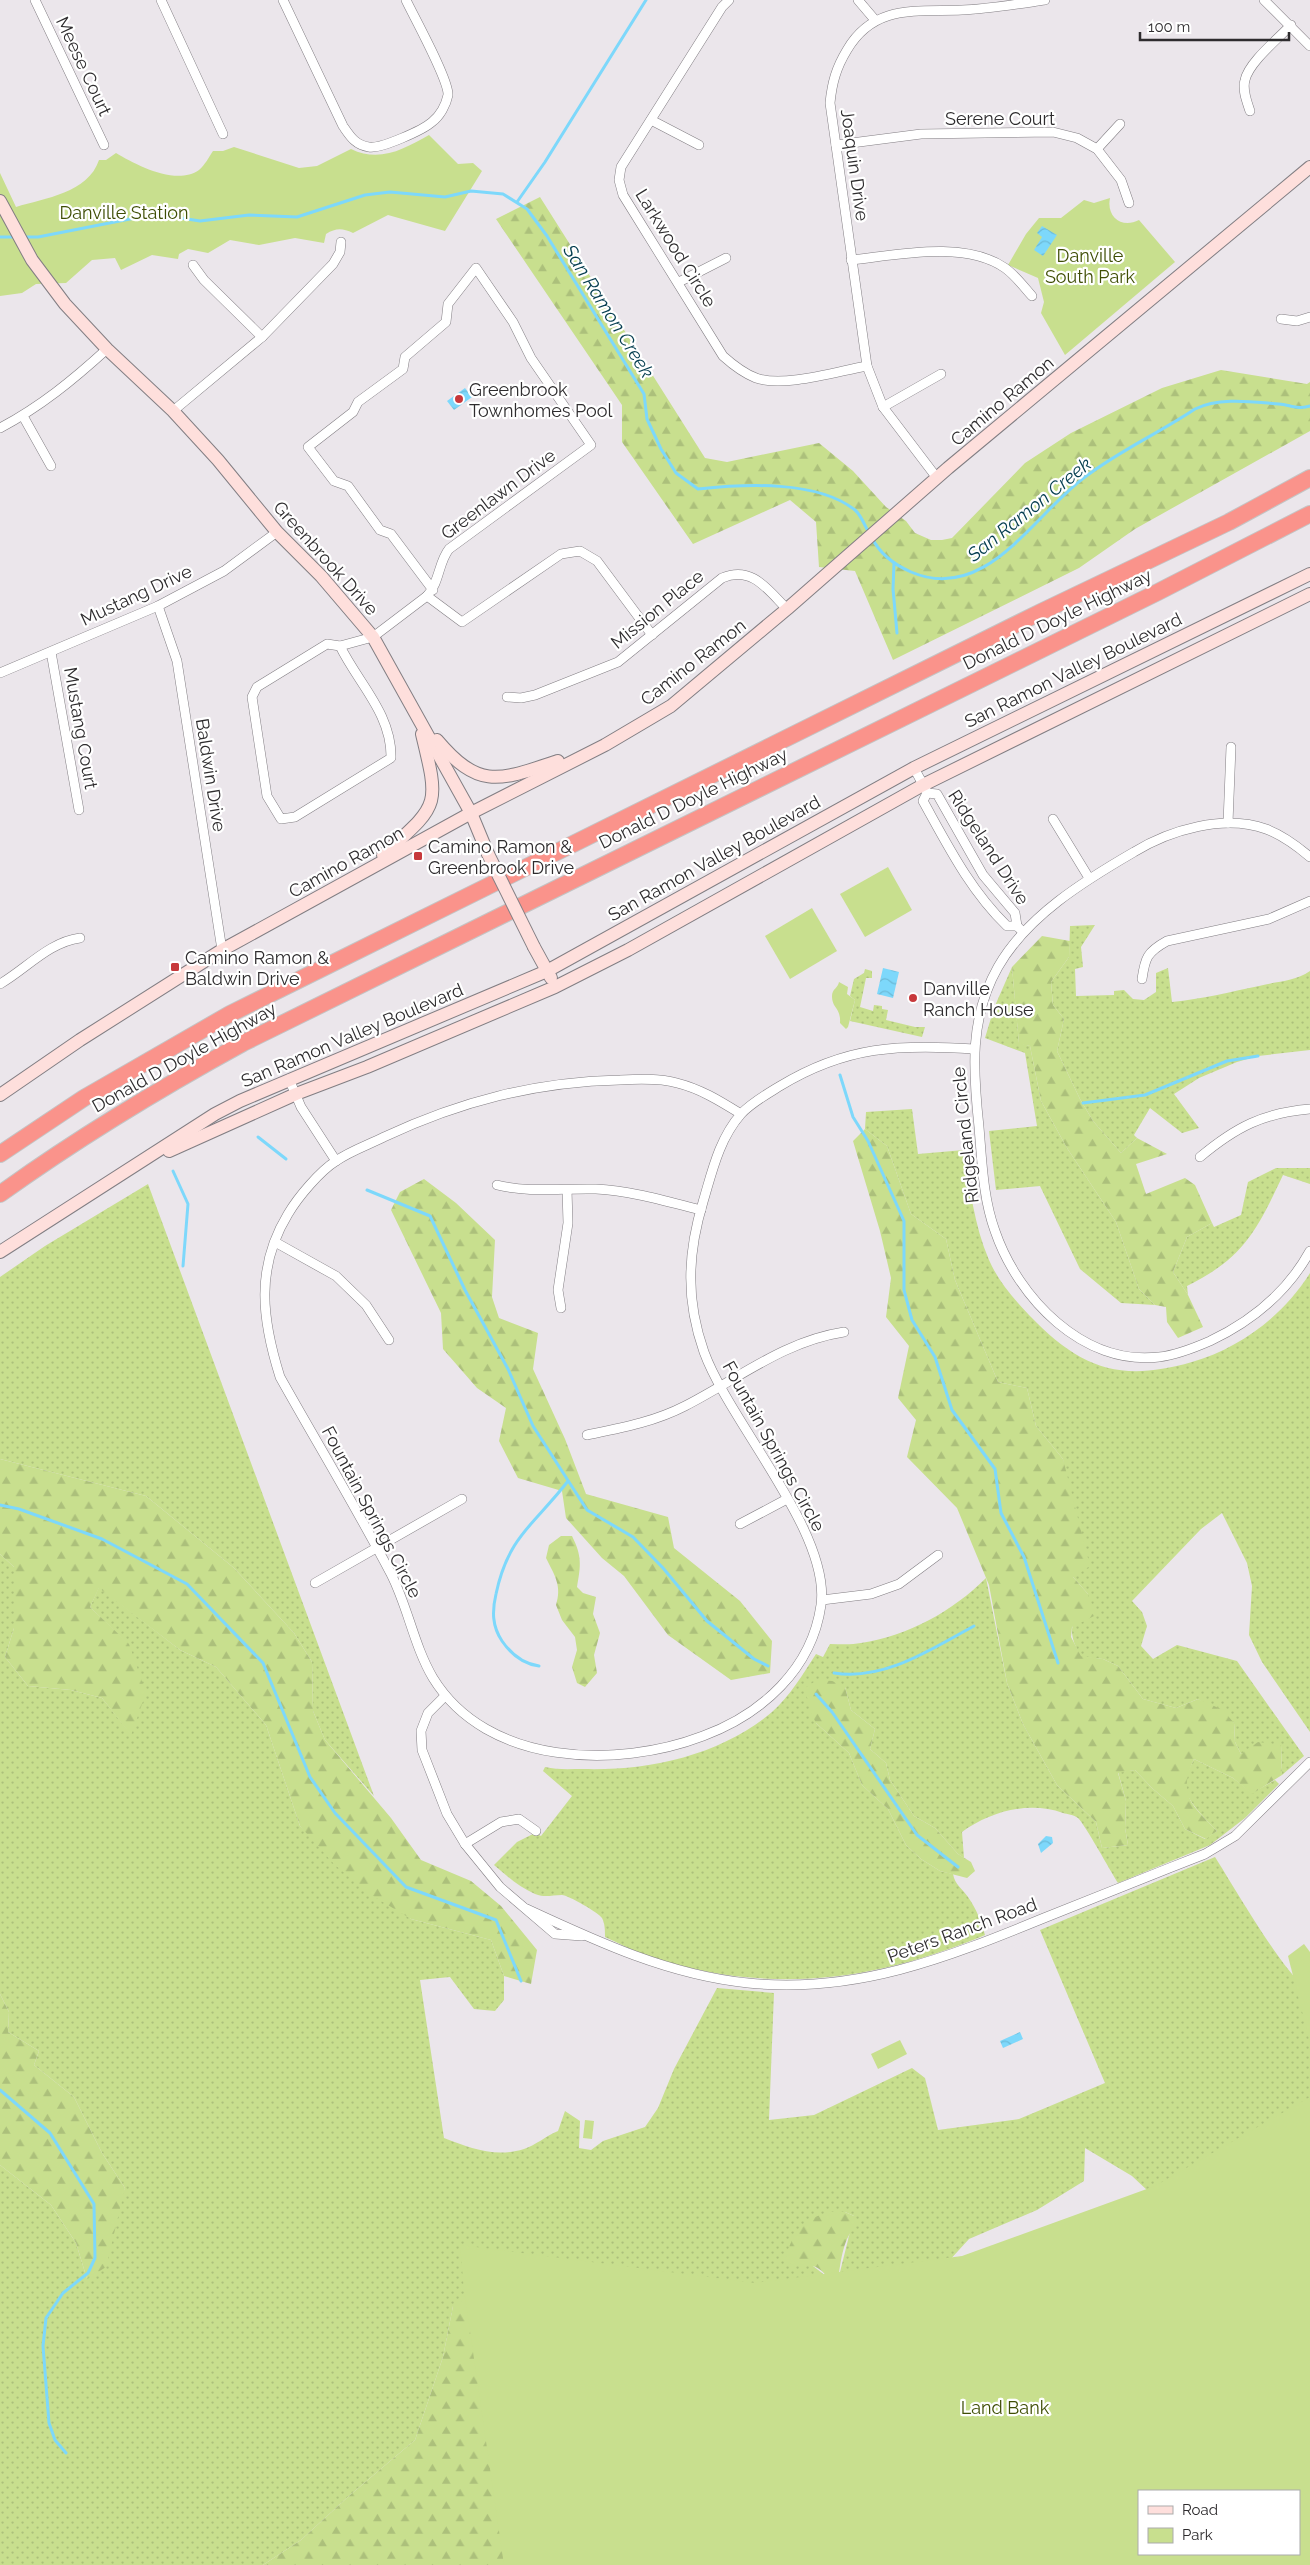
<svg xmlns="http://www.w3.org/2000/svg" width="1310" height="2565" viewBox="0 0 1310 2565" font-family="Raleway,sans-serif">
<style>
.grass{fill:url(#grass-dots);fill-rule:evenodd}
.forest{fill:url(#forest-firs)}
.green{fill:#c8df8e;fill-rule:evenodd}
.water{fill:url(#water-waves)}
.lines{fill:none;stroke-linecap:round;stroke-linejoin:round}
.stream{stroke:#7dd8fb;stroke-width:3}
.street-casing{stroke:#827e83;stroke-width:10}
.secondary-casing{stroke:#827e83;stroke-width:14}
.highway-casing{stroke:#c4c4c4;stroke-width:18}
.street{stroke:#fff;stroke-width:9}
.secondary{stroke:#fedfdc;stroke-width:12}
.highway{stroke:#fa938b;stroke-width:16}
.secondary-bridge-casing{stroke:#827e83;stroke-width:14;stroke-linecap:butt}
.secondary-bridge{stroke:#fedfdc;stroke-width:12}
.poi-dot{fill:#c7383b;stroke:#fff;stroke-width:2}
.labels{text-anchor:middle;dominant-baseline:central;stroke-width:4.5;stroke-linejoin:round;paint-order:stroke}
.street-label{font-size:18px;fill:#2e2c2e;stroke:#fff}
.park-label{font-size:18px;fill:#3f4e05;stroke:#fff}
.poi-label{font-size:18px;fill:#2e2c2e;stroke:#fff;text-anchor:start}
.water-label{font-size:19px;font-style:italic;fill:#043d4f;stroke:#fff}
</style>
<defs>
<pattern id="grass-dots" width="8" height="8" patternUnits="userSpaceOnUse" patternTransform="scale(1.25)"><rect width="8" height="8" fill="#c8df8e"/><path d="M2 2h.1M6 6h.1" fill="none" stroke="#acc07b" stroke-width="1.8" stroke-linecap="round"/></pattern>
<pattern id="forest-firs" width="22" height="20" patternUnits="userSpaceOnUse" patternTransform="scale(1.25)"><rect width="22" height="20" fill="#c8df8e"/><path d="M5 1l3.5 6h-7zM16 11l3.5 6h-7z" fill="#acc07b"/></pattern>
<pattern id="water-waves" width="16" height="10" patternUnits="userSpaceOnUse" patternTransform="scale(1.25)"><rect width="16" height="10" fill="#7dd8fb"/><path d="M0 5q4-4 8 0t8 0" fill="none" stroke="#6cbad7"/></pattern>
</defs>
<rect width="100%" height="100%" fill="#ebe6eb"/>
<g class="grass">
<path d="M1095,925L1081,947L1083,967L1075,969L1076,996L1114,995V991L1124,990L1133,999L1144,1000L1156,992V973L1168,968L1172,1002C1202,999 1230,992 1259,986C1277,981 1294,982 1310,971V1050L1258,1056L1237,1062L1199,1078L1174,1094L1199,1128L1182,1133L1150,1108L1134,1135L1137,1138L1121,1153L1093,1121L1080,1099L1057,1051L1064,1019L1053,1005L1051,982L1069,957L1070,926Z"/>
<polygon points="1012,967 1019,1043 1030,1046 1041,1101 1067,1148 1116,1222 1139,1289 1155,1305 1121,1303 1080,1269 1040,1186 996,1190 989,1131 1037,1126 1025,1053 985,1038 994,1008"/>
<polygon points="865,969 872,971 872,978 866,978 860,1007 873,1011 874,1005 882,1006 882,1009 888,1010 886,1020 915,1027 925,1027 922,1037 850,1021 855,1000 850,996 854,979 864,973"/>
<path d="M912,1109L918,1154L964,1150C970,1188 974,1225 989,1260C998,1281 1014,1299 1029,1315C1080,1368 1119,1383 1192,1362C1240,1348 1283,1316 1310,1273V1732L1262,1662L1249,1635L1252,1586L1247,1563L1222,1513L1201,1529L1132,1601L1142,1612L1147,1626L1141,1646L1153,1659L1177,1645L1237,1661L1304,1756L1282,1775L1281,1745L1241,1754L1235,1742L1234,1723L1198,1699L1176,1708L1143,1699L1118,1666L1103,1659L1081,1657C1064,1626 1074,1624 1088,1594L1073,1577L1063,1459L1036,1426L1027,1388L998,1382L955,1280L946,1239L911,1214L887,1146L865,1129L866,1112Z"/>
<path d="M1276,1168H1310V1184L1283,1175C1257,1230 1244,1258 1187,1286L1188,1295L1173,1272L1187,1237L1212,1223L1214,1227L1241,1215L1248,1182Z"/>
<polygon points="148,1184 374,1796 325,1740 313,1711 312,1662 294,1633 234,1568 146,1496 0,1459 0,1277 45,1246"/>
<path d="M0,1554L14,1567V1628L5,1657L28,1686L71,1690L102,1698L131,1734L128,1644L90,1607L99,1587L180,1650L216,1667L266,1725L300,1826L411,1919L491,1940L504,1976V2000L495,2011L474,2009L450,1977L420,1980L444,2138C470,2148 495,2158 524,2149C536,2145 546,2136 558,2131L565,2111L580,2121L579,2148L591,2150L603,2141L645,2127L658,2108L674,2069L717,1988L774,1993L769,2120L814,2115L912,2068L925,2078L938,2130L1019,2119L1105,2083L1040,1930L1215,1857C1233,1885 1286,1978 1310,1991V2565H859L1164,2206L1132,2176L1085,2148L1084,2181L1037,2210L969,2239L926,2286L453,2306L443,2357L415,2440L350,2495L301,2540L263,2565H0V2165L51,2205L76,2243L87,2279L125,2188L102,2153L74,2097L34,2065L39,2051L8,2032L9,2012L0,1994ZM830,2212H845L854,2216L838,2280H831L813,2266ZM1139,2491H1299V2554H1139Z"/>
<path d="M986,1578L1007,1683L1023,1724L1057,1785L1096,1822L1102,1848L1128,1845L1125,1828L1126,1801L1118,1772L1135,1770L1152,1788L1173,1806L1185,1829L1205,1839L1217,1831C1207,1821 1189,1803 1185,1789C1183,1779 1190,1768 1194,1759L1233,1778L1252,1793L1275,1780L1279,1784L1245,1818L1210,1845L1118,1883C1111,1872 1084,1823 1078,1818C1074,1815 1067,1814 1063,1813C1029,1801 991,1811 962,1832L964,1858L958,1854L935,1828L914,1816L890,1780L886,1763L870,1749L875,1729L851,1710L845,1687L816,1723L849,1753L862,1785L888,1809L906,1845L921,1859L940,1871L953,1874C955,1885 962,1888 968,1897C977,1910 981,1921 985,1935C873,1982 768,1995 650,1957C635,1952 619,1943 605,1937C605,1930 605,1924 602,1918C599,1913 568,1895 562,1895C551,1895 546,1898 535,1894C519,1887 507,1876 494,1865L517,1842L535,1833L541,1836L572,1796L543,1771L545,1767C557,1770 570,1769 583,1769C649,1771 721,1755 772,1712C790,1696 803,1674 816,1654L823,1657L830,1644C840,1644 851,1645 861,1643C908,1636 953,1611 986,1578Z"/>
</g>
<g class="forest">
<polygon points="540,197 705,458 727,462 819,443 853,471 886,507 906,521 915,533 931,540 942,540 952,538 1025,463 1071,433 1162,388 1221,370 1307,384 1310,382 1310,431 1135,529 1079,568 893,660 855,571 819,567 816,522 790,500 693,544 622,442 622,405 496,219"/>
<polygon points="1042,936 1070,941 1069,957 1051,982 1053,1005 1064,1019 1057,1051 1080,1099 1093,1121 1121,1153 1137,1138 1167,1154 1136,1164 1146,1194 1185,1178 1195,1185 1212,1223 1187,1237 1173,1272 1188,1295 1203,1327 1178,1338 1167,1322 1166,1307 1155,1305 1139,1289 1116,1222 1067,1148 1041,1101 1030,1046 1019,1044 1012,967"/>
<path d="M865,1129L887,1146L911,1214L946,1239L955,1280L998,1382L1027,1388L1036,1426L1063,1459L1090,1566L1073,1577L1088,1594L1096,1615L1072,1627L1071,1637L1081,1656L1103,1659L1118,1666L1143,1699L1176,1708L1198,1699L1223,1710L1234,1723L1235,1742L1241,1754L1258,1742L1281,1745L1282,1775L1252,1794L1233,1778L1194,1759C1177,1795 1192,1805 1217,1831L1206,1839L1185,1829L1173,1806L1152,1788L1135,1770L1118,1773L1126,1801L1125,1828L1128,1845L1102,1848L1096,1822L1057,1785L1023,1724L1007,1683L989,1585L957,1508L907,1457L916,1420L898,1398L909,1346L886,1317L891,1278L880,1231L853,1141Z"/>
<polygon points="424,1179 456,1203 495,1240 492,1297 499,1318 538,1333 533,1369 565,1439 586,1494 668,1517 674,1548 740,1601 772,1641 770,1673 731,1680 668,1635 624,1576 602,1558 566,1518 562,1491 518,1478 499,1441 506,1408 477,1388 443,1349 441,1313 391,1210 400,1192"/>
<polygon points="0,1459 146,1496 234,1568 294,1633 312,1662 313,1711 325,1740 391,1818 421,1860 471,1881 501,1906 537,1950 531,1984 504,1976 491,1940 411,1919 368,1893 334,1864 300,1826 266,1725 216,1667 180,1650 99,1588 90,1607 129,1644 146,1693 131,1735 102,1698 71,1690 28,1686 5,1657 14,1628 14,1567 0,1554"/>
<path d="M561,1536H572C582,1556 581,1565 577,1587L583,1593L596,1597L593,1614L600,1633L594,1655L597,1673L585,1687L577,1683L572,1667L577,1650L575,1637L562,1620L556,1605C562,1586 555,1576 546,1558L549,1545Z"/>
<polygon points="817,1680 832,1681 845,1687 851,1710 875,1729 870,1749 886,1763 890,1780 914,1816 935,1828 958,1854 971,1862 975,1871 967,1878 940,1871 921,1859 906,1845 888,1809 862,1785 849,1753 816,1723 810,1711 805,1688"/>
<polygon points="0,1994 9,2012 8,2032 39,2051 34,2065 74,2097 102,2153 125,2188 106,2267 87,2279 76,2243 51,2205 0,2165"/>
<path d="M830,2212H845L854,2216L858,2224C843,2236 841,2261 838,2280C826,2280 824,2269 813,2266C803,2264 797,2267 785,2262C791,2235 801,2219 830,2212Z"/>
<polygon points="501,2279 632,2565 263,2565 301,2540 350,2495 415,2440 443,2357 453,2306"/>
</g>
<g class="green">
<path d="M429,135L458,164L473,163L482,171L445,231L388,215L353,233C342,228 336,228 326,234L324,243L295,238L259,245L230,240L208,253L188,249L179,254L178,259L152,255L121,270L115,258L92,260L66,283L36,284L22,293L0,296V173L16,207C45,198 88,193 99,160H106L116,153C136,165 176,186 199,170C205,165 209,157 213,151H223L234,147L299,168L317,166L351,149C380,163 404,149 429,135Z"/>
<path d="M1110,198C1106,217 1122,229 1139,220L1175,262L1065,355L1041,313L1044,302L1038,278L1008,265L1026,234L1039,218H1061L1084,200L1094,203Z"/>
<polygon points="888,867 912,910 865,937 840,894"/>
<polygon points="812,908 837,951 790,979 765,936"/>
<path d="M839,982L848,987L847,994L855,1000L848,1027L846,1029L840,1023C841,1007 832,1009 832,996C832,989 838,988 839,982Z"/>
<polygon points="1304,1944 1310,1952 1310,2043 1288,1956"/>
<polygon points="900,2040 907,2054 878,2069 871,2054"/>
<path d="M1310,2097V2565H504L464,2290L460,2245L755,2283L962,2256L1155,2186ZM1139,2491H1299V2554H1139Z"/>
<polygon points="585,2120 594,2121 592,2139 583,2138"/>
</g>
<g class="water">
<polygon points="1042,226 1057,235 1043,256 1034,250 1042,237 1037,233"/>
<polygon points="465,388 472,397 454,410 447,401"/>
<polygon points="883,968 899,972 893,998 877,994"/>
<polygon points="1046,1836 1052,1837 1053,1843 1041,1853 1038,1844"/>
<polygon points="1020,2032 1023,2039 1003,2048 1000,2041"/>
</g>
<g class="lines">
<g class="stream">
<polyline points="517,202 545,162 646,0"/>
<polyline points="0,237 16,237"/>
<path d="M23,237H38L135,218L168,216L200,221L249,215L297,217L365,195L390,192L445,197L471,191L503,194L527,209L547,236L644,394L647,419L661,449L676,473L698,489C745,484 817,480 855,510C861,515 865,526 869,533"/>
<path d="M872,538C880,554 895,565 911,572C986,604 1033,515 1085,477C1119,451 1159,433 1195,409C1220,397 1252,402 1279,404C1290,405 1299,410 1310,406"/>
<polyline points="894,563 893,589 897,633"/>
<polyline points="840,1075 853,1117 868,1141 904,1221 904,1290 912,1320 935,1357 952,1410 995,1469 1001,1513 1024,1557 1058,1663"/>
<polyline points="1083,1103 1145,1095 1227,1061 1258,1056"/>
<polyline points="258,1137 286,1159"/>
<polyline points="173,1171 188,1204 183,1266"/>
<polyline points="367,1190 430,1216 465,1290 508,1369 533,1426 587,1510 633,1537 663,1568 707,1621 754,1659 768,1666"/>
<polyline points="0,1505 19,1509 102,1539 187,1584 263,1663 310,1777 335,1813 406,1887 496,1920 521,1981"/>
<path d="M539,1666C524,1664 511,1654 502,1641C492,1626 492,1611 496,1594C508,1536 535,1524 568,1481"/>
<path d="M834,1673C885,1681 931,1649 974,1626"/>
<polyline points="816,1694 832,1712 917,1835 958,1867"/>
<polyline points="0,2090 50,2133 94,2204 95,2258 88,2273 63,2293 46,2318 43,2346 49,2423 55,2440 66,2453"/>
</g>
<defs>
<g id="street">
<polyline points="35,0 104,145"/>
<polyline points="161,0 223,134"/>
<path d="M283,0L343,126C350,136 355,145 369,147C381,149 423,130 432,122C440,116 446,105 448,95C449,80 414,17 406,0"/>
<path d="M729,0L722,7L621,167L619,180L623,195L723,356C733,365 743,373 756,378C784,388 838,371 867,366"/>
<polyline points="858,0 875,20"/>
<polyline points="1264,0 1310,46"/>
<path d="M1250,111C1247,102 1242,90 1245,80C1249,62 1278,39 1291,25"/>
<polyline points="651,120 699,145"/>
<polyline points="836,145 921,134 1053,132 1077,138 1097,149 1121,180 1129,203"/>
<polyline points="1097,149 1120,124"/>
<path d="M851,260C897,255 965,240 1005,268C1015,275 1024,287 1032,296"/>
<polyline points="193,265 204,280 262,337"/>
<polyline points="679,282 726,258"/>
<polyline points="1281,319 1297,321 1310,317"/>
<polyline points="883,407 941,374"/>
<polyline points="173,411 262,337 333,264 340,252 341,242"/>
<polyline points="23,416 51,466"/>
<path d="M0,428C40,407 73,380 107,349"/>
<path d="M937,478L883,407L867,366L830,103C832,83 836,68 847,50C874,4 916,12 962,10C989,9 1018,4 1045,0"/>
<polyline points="427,596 462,622 561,554 580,551 597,561 652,635"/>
<polyline points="158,606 177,661 222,950"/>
<path d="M327,644L340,646C358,683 392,714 391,758L295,817L281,819L267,796L252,697L257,687Z"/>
<path d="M340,646L373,637L427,596C440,582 438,563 449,549L591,445L531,358L513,322L476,268L448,304L446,322L405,357L403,369L358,402L353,412L308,447L334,481L348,486L380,530L391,534L433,590"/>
<polyline points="51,652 79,810"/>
<polyline points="0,673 158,606 224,571 277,532"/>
<path d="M507,697L521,698L535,695L618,662L722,578C752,565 768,590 787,609"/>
<polyline points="914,768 926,790"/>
<polyline points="927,793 937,794 983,875 1015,913 1017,926 1023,932"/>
<path d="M927,793L923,801C948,846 970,890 1007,926H1017"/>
<polyline points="1053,819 1089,878"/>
<polyline points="1228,823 1231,747"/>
<path d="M1310,857C1297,846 1282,835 1266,829C1224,814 1170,830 1134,852C1084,881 1027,916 998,967C969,1018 973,1071 979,1127C982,1162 983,1198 995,1231C1018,1298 1083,1366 1159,1357C1177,1355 1194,1348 1210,1341C1252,1321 1288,1291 1310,1251"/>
<path d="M1142,979C1145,958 1147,952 1167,941L1269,919L1310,901"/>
<path d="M0,984C26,969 49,942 80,938"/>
<polyline points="289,1079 301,1107 336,1161"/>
<path d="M741,1114C720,1101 701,1089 677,1083C660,1078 638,1079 620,1080C535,1082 461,1101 384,1137C368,1145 350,1151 336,1161C320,1171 298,1197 288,1214C255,1268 262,1320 280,1377C317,1443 356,1507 391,1574C408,1607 414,1646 433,1678C487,1766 617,1769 703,1736C762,1714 812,1669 821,1605C831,1533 730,1423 704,1352C686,1301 687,1255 703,1202C712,1172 719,1139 741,1114C751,1103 767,1094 780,1086C846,1046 899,1044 974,1049"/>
<path d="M1200,1157C1236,1127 1263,1113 1310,1109"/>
<path d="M497,1185C529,1193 562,1188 596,1189C632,1191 665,1201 701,1210"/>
<polyline points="275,1242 336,1276 366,1305 389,1340"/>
<polyline points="561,1308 558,1290 568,1223 567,1190"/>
<path d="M587,1435C621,1428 654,1422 685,1406C738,1379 784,1341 844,1332"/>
<polyline points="740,1524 787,1499"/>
<polyline points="315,1583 462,1499"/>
<polyline points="822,1600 871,1594 899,1584 938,1555"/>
<polyline points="445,1696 428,1713 421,1731 422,1750 447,1814 465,1844 500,1887 555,1934 582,1936"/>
<polyline points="465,1844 501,1822 519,1819 536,1831"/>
<path d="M527,1909C598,1942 669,1975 748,1983C856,1994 946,1958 1044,1918C1097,1897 1151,1875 1205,1854L1235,1836L1310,1762"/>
</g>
<g id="secondary">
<polyline points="0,201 32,260 65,304 107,349 173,411 218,460 277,532 321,576 373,637 471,813 488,854"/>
<path d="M437,740C480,791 500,780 558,761"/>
<path d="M383,855C439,804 440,808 422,734"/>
<polyline points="534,947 551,978"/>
<polyline points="0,1095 80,1040 222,950 471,813 605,745 671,706 787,609 948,468 1310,167"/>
<polyline points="169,1151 296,1094 367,1067 555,987 628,950 923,785 1310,594"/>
<polyline points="0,1252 215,1114 240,1101 547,971 914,768 1310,574"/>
</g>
<g id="highway">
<polyline points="0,1154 84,1098 230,1014 1041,612 1229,522 1310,478"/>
<path d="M0,1194C78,1138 159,1089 243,1043L1158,592L1310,514"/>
</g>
</defs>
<use href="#street" class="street-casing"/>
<use href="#secondary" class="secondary-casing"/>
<use href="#highway" class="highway-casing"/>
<use href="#street" class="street"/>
<use href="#secondary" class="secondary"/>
<use href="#highway" class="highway"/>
<defs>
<polyline id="secondary-bridge" points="488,854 534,947"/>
</defs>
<use href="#secondary-bridge" class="secondary-bridge-casing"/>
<use href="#secondary-bridge" class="secondary-bridge"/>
</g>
<g class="poi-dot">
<circle cx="459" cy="399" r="5"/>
<rect x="413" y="851" width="10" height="10" rx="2.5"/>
<rect x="170" y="962" width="10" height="10" rx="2.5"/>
<circle cx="913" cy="998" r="5"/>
</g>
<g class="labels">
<g class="street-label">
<text transform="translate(84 66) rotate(65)">Meese Court</text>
<text x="1000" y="118">Serene Court</text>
<text transform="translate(855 165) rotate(82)">Joaquin Drive</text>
<text transform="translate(676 248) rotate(58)">Larkwood Circle</text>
<text transform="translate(1002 401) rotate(-40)">Camino Ramon</text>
<text transform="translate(498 494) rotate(-37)">Greenlawn Drive</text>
<text transform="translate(326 558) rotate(48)">Greenbrook Drive</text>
<text transform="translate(136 595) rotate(-25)">Mustang Drive</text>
<text transform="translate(657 609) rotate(-39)">Mission Place</text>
<text transform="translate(1057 619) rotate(-26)">Donald D Doyle Highway</text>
<text transform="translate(693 662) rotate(-38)">Camino Ramon</text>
<text transform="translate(1073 670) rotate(-26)">San Ramon Valley Boulevard</text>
<text transform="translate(81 728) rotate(80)">Mustang Court</text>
<text transform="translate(211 775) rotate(81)">Baldwin Drive</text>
<text transform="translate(693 798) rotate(-26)">Donald D Doyle Highway</text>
<text transform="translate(989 847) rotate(57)">Ridgeland Drive</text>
<text transform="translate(714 858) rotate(-29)">San Ramon Valley Boulevard</text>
<text transform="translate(346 862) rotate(-29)">Camino Ramon</text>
<text transform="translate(352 1035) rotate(-23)">San Ramon Valley Boulevard</text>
<text transform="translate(184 1057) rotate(-29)">Donald D Doyle Highway</text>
<text transform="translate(965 1135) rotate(-96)">Ridgeland Circle</text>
<text transform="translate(774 1446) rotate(61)">Fountain Springs Circle</text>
<text transform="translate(372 1512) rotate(62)">Fountain Springs Circle</text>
<text transform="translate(962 1930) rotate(-20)">Peters Ranch Road</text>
</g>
<g class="park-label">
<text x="124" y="212">Danville Station</text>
<text x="1090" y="255">Danville<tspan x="1090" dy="21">South Park</tspan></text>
<text x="1005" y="2407">Land Bank</text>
</g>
<g class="poi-label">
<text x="469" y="389">Greenbrook<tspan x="469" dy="21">Townhomes Pool</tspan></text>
<text x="428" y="846">Camino Ramon &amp;<tspan x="428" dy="21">Greenbrook Drive</tspan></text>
<text x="185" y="957">Camino Ramon &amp;<tspan x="185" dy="21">Baldwin Drive</tspan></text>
<text x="923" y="988">Danville<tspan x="923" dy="21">Ranch House</tspan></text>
</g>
<g class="water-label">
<text transform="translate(609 311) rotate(58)">San Ramon Creek</text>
<text transform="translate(1029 509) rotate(-39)">San Ramon Creek</text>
</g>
</g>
<rect x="1138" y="2490" width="162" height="65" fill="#ffffff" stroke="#ababab"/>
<rect x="1148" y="2506" width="25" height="8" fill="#fedfdc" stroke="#ababab"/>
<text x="1182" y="2515" font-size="15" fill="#2e2c2e">Road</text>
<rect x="1148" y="2528" width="25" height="15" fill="#c8df8e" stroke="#ababab"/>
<text x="1182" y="2540" font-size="15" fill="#2e2c2e">Park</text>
<path d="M1140 32v8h149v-8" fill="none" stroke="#2e2c2e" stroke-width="2.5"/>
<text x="1148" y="32" font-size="15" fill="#2e2c2e" stroke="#ffffff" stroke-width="4" paint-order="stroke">100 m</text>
</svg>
